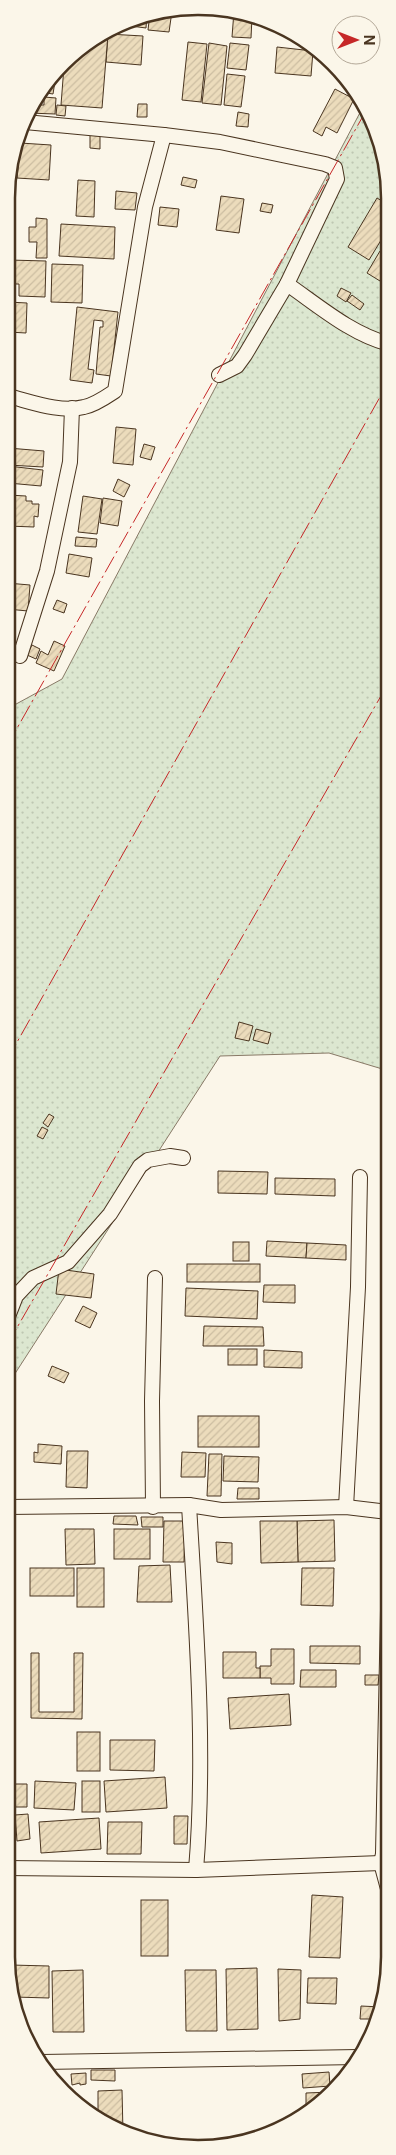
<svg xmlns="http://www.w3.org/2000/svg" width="396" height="2155" viewBox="0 0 396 2155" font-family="Inter,sans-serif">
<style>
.grass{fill:url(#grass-dots);stroke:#887966}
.building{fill:url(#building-hatch);stroke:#4a3520}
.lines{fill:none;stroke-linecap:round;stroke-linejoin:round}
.street-casing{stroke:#4a3520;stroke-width:16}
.street{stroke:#fbf6e9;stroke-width:14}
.power{stroke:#c62828;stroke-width:1;stroke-dasharray:18 4 2.5 4;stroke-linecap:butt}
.rim{fill:none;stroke:#4a3520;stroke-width:2.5}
</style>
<defs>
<pattern id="grass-dots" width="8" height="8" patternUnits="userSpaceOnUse" patternTransform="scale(1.25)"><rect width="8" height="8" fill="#dce7d0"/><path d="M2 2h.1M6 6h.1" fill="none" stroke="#bec7b2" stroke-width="1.8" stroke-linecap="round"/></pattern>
<pattern id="building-hatch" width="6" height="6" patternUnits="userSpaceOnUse" patternTransform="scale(1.25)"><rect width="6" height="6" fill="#ecdcbc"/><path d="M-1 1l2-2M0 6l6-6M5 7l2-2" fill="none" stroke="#ccbda1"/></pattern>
</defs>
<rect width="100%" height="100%" fill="#fbf6e9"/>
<polygon class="grass" points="364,105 370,113 389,185 389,1071 329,1053 220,1056 7,1386 7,709 62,679"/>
<g class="building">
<polygon points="172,11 169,32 148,30 150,13"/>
<polygon points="234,11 252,17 251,38 232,37"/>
<polygon points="147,13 146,28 123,25"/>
<polygon points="108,34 143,36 141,65 106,62"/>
<polygon points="108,34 102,108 61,105 64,66 81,46"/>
<polygon points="188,42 207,44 201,102 182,100"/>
<polygon points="209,43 227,46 221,105 202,103"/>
<polygon points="230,43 249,45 246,70 227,68"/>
<polygon points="277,47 313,51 311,76 275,73"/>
<polygon points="227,74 245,76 241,107 224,105"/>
<polygon points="56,75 53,94 40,92"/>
<polygon points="346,79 354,90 343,86"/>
<polygon points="335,89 354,99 337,133 326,127 322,136 313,131"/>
<polygon points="44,97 56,98 55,114 28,113 31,105 44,105"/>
<polygon points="138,104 147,104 147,117 137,117"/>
<polygon points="57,105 66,106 65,116 56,115"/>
<polygon points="238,112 249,114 248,127 236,126"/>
<polygon points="90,134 100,134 100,149 90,148"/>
<polygon points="20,143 51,145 49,180 17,178"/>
<polygon points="16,150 13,182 8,182 8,173"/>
<polygon points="183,177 197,180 195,188 181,185"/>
<polygon points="78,180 95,181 94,217 76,216"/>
<polygon points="8,185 12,185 11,216 8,216"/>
<polygon points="116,191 137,193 135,210 115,209"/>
<polygon points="221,196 244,199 239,233 216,230"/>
<polygon points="377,198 389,205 389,227 369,260 348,247"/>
<polygon points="262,203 273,205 271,213 260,211"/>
<polygon points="160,207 179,209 177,227 158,225"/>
<polygon points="36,218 47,219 47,258 36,258 37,242 29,242 29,227 36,227"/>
<polygon points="61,224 115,227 114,259 59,256"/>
<polygon points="380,251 389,256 389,264 380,281 367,273"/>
<polygon points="9,260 46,261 45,297 19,296 19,284 9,284"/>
<polygon points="52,264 83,265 82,303 51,302"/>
<polygon points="341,288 351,293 346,302 337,296"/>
<polygon points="352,295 364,304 360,310 347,301"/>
<polygon points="8,302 27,303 26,333 8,332"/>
<polygon points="77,307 118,312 111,376 96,374 100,327 103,327 103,321 94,320 88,369 94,370 92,383 70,380"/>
<polygon points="116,427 136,429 133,465 113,463"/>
<polygon points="144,444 155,447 151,460 140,457"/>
<polygon points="8,448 44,451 43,467 8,465"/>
<polygon points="8,466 43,470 41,486 8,483"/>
<polygon points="118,479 130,485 124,497 113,491"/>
<polygon points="8,495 26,496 26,501 32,501 32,504 39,504 38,517 34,516 34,527 8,526"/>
<polygon points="83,496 102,499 97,534 78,532"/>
<polygon points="103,498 122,501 118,526 100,523"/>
<polygon points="76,537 97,539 96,547 75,546"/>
<polygon points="69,554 92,558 89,577 66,573"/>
<polygon points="7,583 30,585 28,611 7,609"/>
<polygon points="57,600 67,604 64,613 53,609"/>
<polygon points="54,641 65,646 54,671 36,663 41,651 48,655"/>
<polygon points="32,645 40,649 36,659 27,655"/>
<polygon points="239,1022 253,1026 249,1041 235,1038"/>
<polygon points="256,1029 271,1033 268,1044 253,1040"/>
<rect x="382" y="1076" width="7" height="21"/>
<polygon points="49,1114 54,1117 48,1127 43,1123"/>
<polygon points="42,1127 48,1130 43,1139 37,1136"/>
<polygon points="218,1171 268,1172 267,1194 218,1193"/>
<polygon points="275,1178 335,1179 335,1196 275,1194"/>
<rect x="385" y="1180" width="4" height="18"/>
<rect x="382" y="1222" width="7" height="13"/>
<polygon points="267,1241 307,1243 306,1258 266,1256"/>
<rect x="233" y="1242" width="16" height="19"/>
<polygon points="307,1243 346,1245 346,1260 306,1258"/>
<rect x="187" y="1264" width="73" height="18"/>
<polygon points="59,1269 94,1274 91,1298 56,1294"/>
<polygon points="264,1285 295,1285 295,1303 263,1302"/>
<polygon points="186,1288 258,1291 257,1319 185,1316"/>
<polygon points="83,1306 97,1313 90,1328 75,1321"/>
<polygon points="204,1326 263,1327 264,1346 203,1346"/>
<rect x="228" y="1349" width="29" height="16"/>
<polygon points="264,1350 302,1352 302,1368 264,1367"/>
<polygon points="52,1366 69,1373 64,1383 48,1376"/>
<rect x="198" y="1416" width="61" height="31"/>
<polygon points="38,1444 62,1446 61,1464 34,1462 34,1452 38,1453"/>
<polygon points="67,1451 88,1451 87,1488 66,1487"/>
<polygon points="182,1452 206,1453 205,1477 181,1477"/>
<polygon points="209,1454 222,1454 221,1496 207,1496"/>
<polygon points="224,1456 259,1457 258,1482 223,1481"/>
<polygon points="238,1488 259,1488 259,1499 237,1499"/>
<polygon points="114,1516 136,1516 138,1525 113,1524"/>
<polygon points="141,1517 163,1517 163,1527 142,1527"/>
<polygon points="334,1520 335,1561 298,1562 297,1521"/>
<polygon points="164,1521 185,1521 184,1562 163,1562"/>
<polygon points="260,1521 297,1521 298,1562 261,1563"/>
<polygon points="65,1529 94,1529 95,1564 66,1565"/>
<rect x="114" y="1529" width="36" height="30"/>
<polygon points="216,1542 232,1543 232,1564 217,1562"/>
<polygon points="170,1565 172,1602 137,1602 139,1566"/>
<rect x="30" y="1568" width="44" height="28"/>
<rect x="77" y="1568" width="27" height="39"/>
<polygon points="302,1568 334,1568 333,1606 301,1605"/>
<polygon points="310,1646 360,1646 360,1664 310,1663"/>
<polygon points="271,1649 294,1649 294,1684 271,1684 271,1678 260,1678 260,1666 271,1666"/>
<polygon points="223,1652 256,1652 256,1668 260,1668 260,1678 223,1678"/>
<polygon points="31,1653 39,1653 39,1712 74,1712 74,1653 83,1653 82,1719 31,1718"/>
<polygon points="301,1670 336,1670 336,1687 300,1687"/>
<polygon points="365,1675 379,1675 378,1685 365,1685"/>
<polygon points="289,1694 291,1725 230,1729 228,1698"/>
<rect x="77" y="1732" width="23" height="39"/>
<polygon points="110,1740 155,1740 154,1771 110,1770"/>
<polygon points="165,1777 167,1808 106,1812 104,1781"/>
<polygon points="35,1781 76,1783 74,1810 34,1808"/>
<rect x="82" y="1781" width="18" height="31"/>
<polygon points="15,1784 27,1784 27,1807 14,1807"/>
<polygon points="28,1814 30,1839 17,1841 15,1815"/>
<polygon points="174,1816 188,1816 187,1844 174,1844"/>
<polygon points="99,1818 101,1849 41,1853 39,1822"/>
<polygon points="108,1822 142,1822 141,1854 107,1854"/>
<polygon points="312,1895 343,1897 340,1958 309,1957"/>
<rect x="141" y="1900" width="27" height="56"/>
<polygon points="11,1965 49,1966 49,1998 14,1997 11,1982"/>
<polygon points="257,1968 258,2029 227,2030 226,1969"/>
<polygon points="278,1969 301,1970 300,2019 279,2021"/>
<polygon points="83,1970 84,2032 53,2032 52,1971"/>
<polygon points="185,1970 216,1970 217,2031 186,2031"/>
<polygon points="308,1978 337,1978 336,2004 307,2003"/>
<polygon points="361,2006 381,2007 377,2019 360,2019"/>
<polygon points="91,2070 115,2070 115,2081 91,2080"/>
<polygon points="329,2072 330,2086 303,2088 302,2074"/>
<polygon points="86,2073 86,2084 80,2085 80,2083 72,2085 71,2074"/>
<polygon points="122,2090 123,2133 98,2117 98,2091"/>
<polygon points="331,2092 324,2101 306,2112 306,2093"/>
</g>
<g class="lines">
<defs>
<g id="street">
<polyline points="25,122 164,135 220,142 325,164 335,168 337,179 287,284 245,355 237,366 219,375"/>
<path d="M287,284C319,306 351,334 389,344"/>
<path d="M8,396C32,402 60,413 84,407C95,405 106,397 115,391L145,207L164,135"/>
<polyline points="20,656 47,571 70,462 72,408"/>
<polyline points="7,1319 16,1296 33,1278 68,1262 110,1214 140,1166 148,1160 170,1156 183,1158"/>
<path d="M189,1505C196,1625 206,1751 196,1870"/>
<polyline points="7,1507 189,1505 221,1510 346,1507 388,1512"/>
<polyline points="153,1507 152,1401 155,1278"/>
<polyline points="346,1507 358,1287 360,1177"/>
<polyline points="388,1512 388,1610 383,1854 381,1863 388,1889"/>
<polyline points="6,1868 196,1870 381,1863"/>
<polyline points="388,1983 388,1971"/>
<polyline points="42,2062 358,2057"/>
</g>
</defs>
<use href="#street" class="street-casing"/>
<use href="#street" class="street"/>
<g class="power">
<polyline points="7,746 367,109"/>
<polyline points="7,1060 389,381"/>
<polyline points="7,1345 389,682"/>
</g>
</g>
<path d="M0 0H396V2155H0ZM198 15H198A183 183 0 0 1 381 198V1957A183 183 0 0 1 198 2140H198A183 183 0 0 1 15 1957V198A183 183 0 0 1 198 15Z" fill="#fbf6e9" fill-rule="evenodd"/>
<path class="rim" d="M198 15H198A183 183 0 0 1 381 198V1957A183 183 0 0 1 198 2140H198A183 183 0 0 1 15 1957V198A183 183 0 0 1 198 15Z"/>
<g transform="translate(356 40) rotate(90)"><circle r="24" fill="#fbf6e9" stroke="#b4a999"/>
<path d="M0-4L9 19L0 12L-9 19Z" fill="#c62828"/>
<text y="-8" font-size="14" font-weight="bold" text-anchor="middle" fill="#4a3520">N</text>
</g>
</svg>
